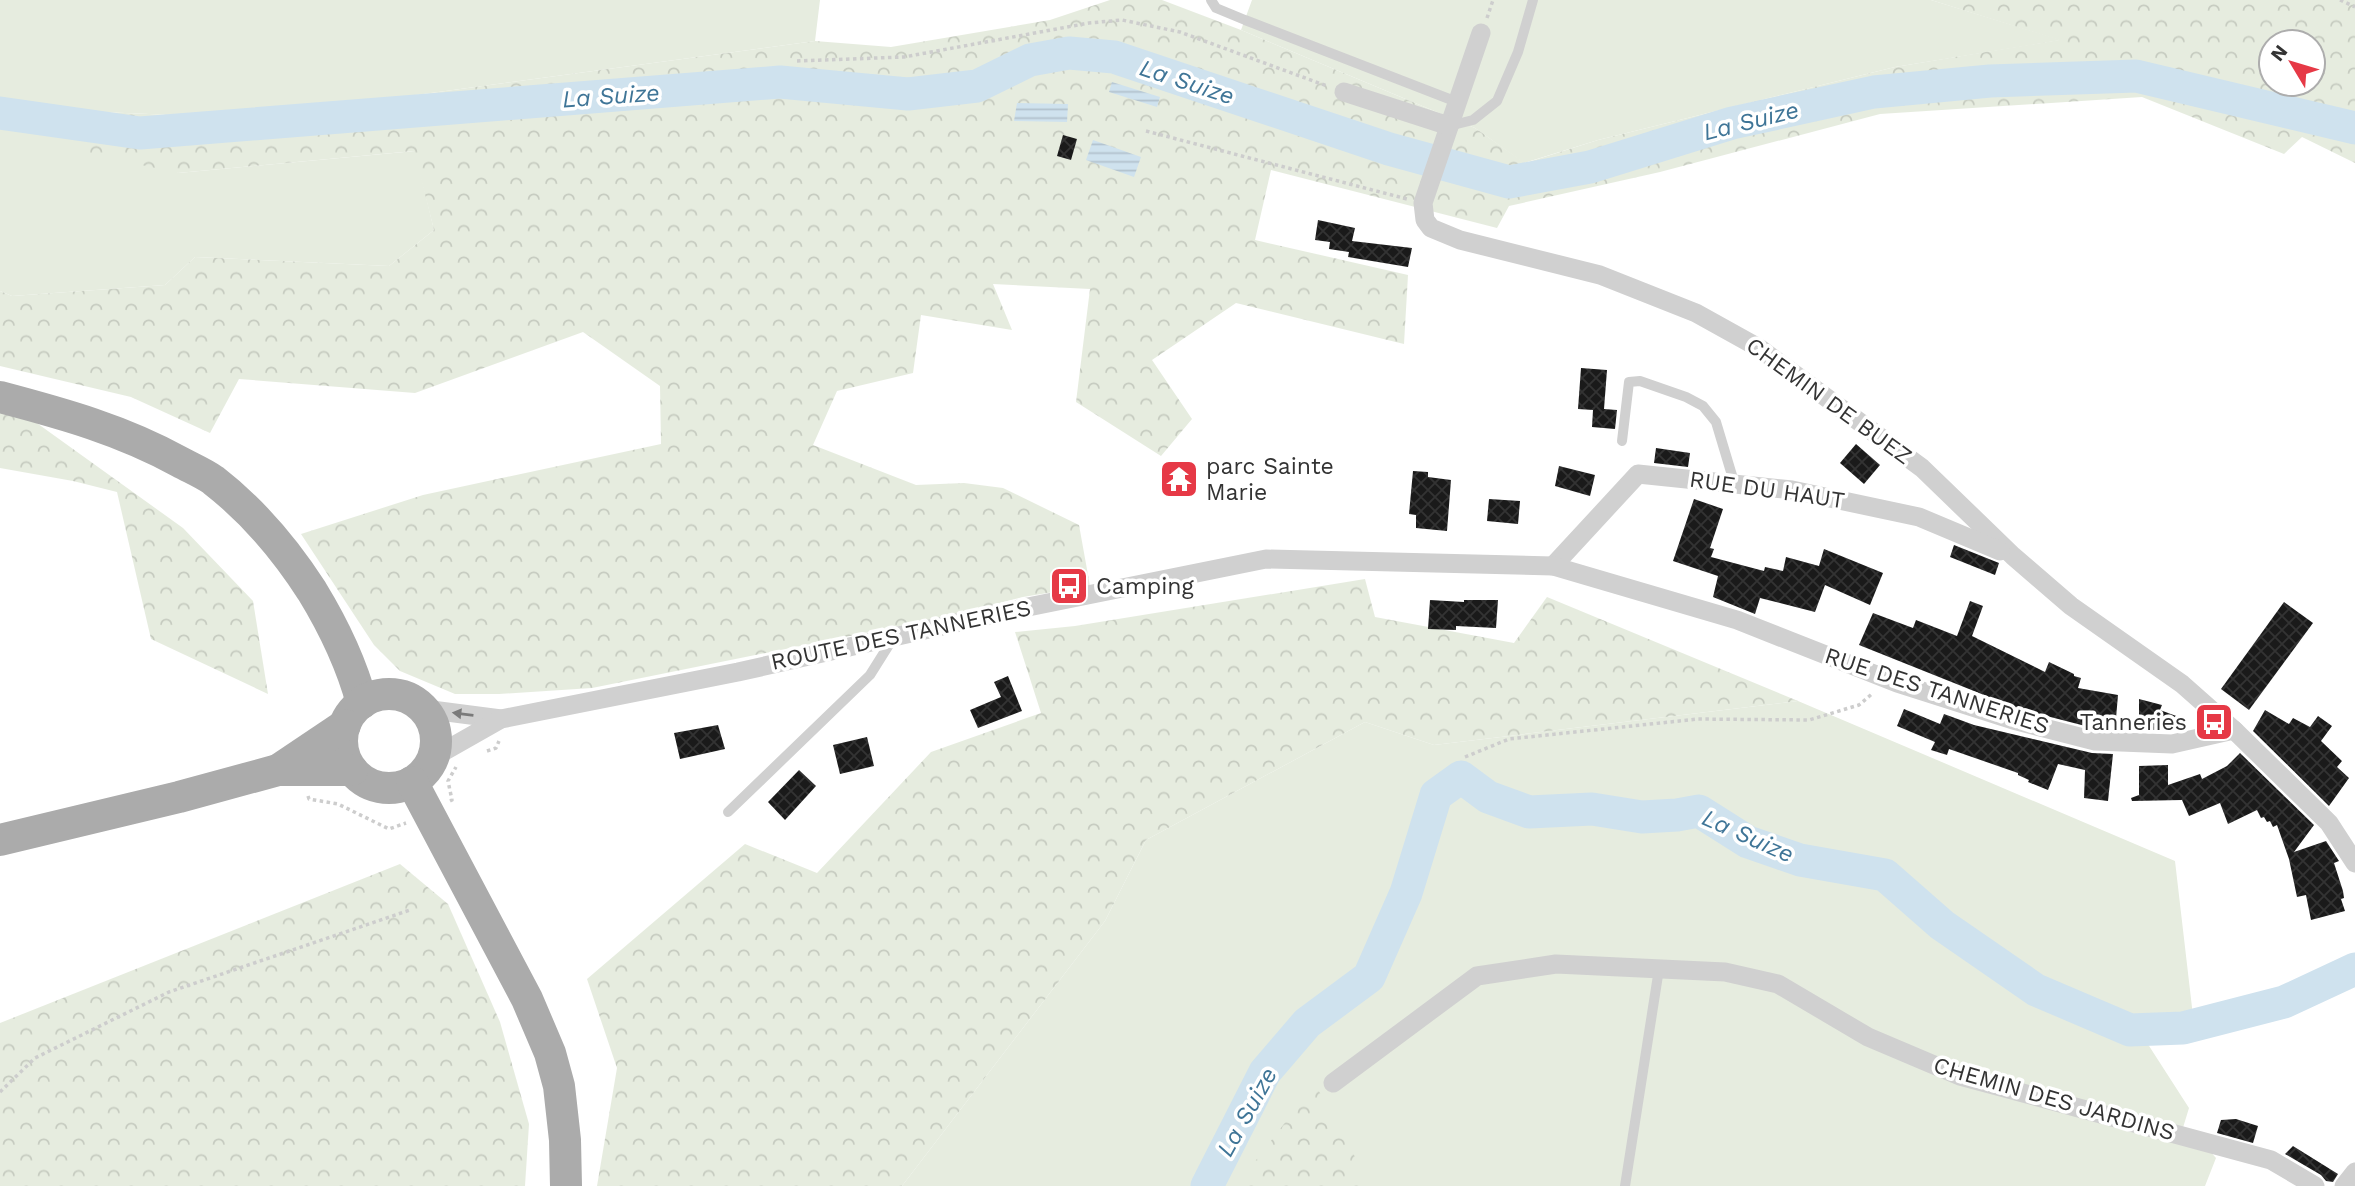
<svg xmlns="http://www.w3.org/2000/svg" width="2355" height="1186" viewBox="0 0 2355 1186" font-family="'Work Sans',sans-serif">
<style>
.grass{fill:#e6ecdf}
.forest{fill:url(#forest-crowns);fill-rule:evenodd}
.water{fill:url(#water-rules)}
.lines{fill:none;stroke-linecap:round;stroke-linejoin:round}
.river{stroke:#cfe2ee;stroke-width:33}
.building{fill:url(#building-cross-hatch)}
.path{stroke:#cdcdcd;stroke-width:3.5;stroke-dasharray:3.5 3.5;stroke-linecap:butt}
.service{stroke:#d0d0d0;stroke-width:10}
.minor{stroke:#d0d0d0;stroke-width:19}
.primary{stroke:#ababab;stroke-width:32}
.oneway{fill:#7a7a7a}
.labels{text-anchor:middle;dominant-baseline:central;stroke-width:7;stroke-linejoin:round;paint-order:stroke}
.street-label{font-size:23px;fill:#333;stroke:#fff}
.poi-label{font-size:23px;fill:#333;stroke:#fff;text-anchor:start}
.water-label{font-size:24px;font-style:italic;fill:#3f7597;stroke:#fff}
</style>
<defs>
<pattern id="forest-crowns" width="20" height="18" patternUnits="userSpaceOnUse" patternTransform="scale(1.75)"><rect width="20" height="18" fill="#e6ecdf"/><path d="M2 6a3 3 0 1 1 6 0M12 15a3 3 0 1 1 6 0" fill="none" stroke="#c6cbc0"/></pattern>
<pattern id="water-rules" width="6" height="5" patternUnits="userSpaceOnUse" patternTransform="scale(1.75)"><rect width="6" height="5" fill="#cfe2ee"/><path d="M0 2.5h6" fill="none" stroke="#b2c2cd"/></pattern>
<pattern id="building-cross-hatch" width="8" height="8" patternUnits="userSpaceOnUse" patternTransform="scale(1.75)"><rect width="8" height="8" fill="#1a1a1a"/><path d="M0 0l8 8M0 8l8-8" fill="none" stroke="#333"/></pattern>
</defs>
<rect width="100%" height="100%" fill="#fff"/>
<g class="grass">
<polygon points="0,0 820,0 815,41 246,118 101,112 178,173 415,151 434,230 389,266 195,257 165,285 12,296 0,291"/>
<polygon points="1252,0 1931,0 2061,40 1895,67 1598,140 1524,163 1475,128 1241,30"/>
<polygon points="1798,701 2175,861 2193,1016 2142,1024 2142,1035 2189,1108 2178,1144 2209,1150 2216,1158 2205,1186 902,1186 1105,921 1146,840 1365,722 1434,745"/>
</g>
<g class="forest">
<path d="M1110,0H1162L1241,30L1475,128L1525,163L1598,140L1895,67L2059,40L1931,0H2355V163L2302,137L2284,154L2142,97L1880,114L1660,172L1509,206L1497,228L1271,170L1255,240L1408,275L1404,344L1236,303L1152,360L1192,419L1161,456L1076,402L1090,289L993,284L1012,330L921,315L913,373L837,391L813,445L916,485L964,483L1003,488L1079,525L1090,586L1023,597L949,616L592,688L499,694H455L400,671L374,645L301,534L423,495L661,444L660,386L583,332L415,393L239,379L210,433L131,397L0,366V291L12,296L165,285L195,257L389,266L434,230L414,151L178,173L87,153L101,112L246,118L815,41L891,47L1050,20ZM2271,42H2313V84H2271Z"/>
<polygon points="0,409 34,421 183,528 253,601 268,694 151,639 117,492 73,481 0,468"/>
<polygon points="1365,579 1375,617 1514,643 1547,597 1798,701 1434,745 1365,722 1146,840 1105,921 902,1186 597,1186 617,1068 587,979 745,844 817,873 931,752 1041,713 1015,632 1075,626"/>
<polygon points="400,864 448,904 500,1022 529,1124 525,1186 0,1186 0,1023"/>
<polygon points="1315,1084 1371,1186 1236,1186"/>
</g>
<g class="water">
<polygon points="1112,82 1160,97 1157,107 1109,92"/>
<polygon points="1017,103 1068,104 1067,122 1014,121"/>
<polygon points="1093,140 1141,157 1134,177 1086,160"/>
</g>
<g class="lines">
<g class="river">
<polyline points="0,113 140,133 780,82 908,94 977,86 1030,60 1069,53 1114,57 1389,149 1509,182 1590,167 1732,123 1874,92 1990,81 2136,76 2355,128"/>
<polyline points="1207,1186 1265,1072 1307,1023 1369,977 1406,893 1436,795 1461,777 1488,797 1529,812 1592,809 1642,817 1677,815 1699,811 1748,842 1800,860 1885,875 1942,925 2036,990 2130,1030 2183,1028 2284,1002 2355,969"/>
</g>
</g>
<g class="building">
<polygon points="1063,135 1077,139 1071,160 1057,156"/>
<polygon points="1318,220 1355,228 1352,241 1412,248 1408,267 1348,257 1349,252 1329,249 1330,242 1315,240"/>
<polygon points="1581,368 1607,370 1604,409 1617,410 1615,429 1592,427 1593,410 1578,409"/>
<polygon points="1856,444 1880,465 1864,484 1840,463"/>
<polygon points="1656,448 1690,453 1688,467 1654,463"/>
<polygon points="1559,466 1595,475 1590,496 1555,486"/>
<polygon points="1413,471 1428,472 1428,477 1451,480 1447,531 1416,528 1416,515 1409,514"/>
<polygon points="1489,499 1520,501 1518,524 1487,521"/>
<polygon points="1694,499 1723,509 1710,548 1714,549 1711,557 1764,571 1765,567 1783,571 1786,557 1819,566 1824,549 1883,573 1870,605 1825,585 1815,612 1760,598 1755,614 1713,597 1718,576 1673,561"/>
<polygon points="1954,545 1999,563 1995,575 1950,557"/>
<polygon points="1430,600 1464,602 1464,600 1498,600 1496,628 1456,626 1456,630 1428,629"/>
<polygon points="1970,601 1983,606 1972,636 2045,672 2049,662 2074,674 2074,676 2081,678 2078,688 2118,695 2115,730 2097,729 2019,709 1859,645 1873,613 1913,628 1916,620 1957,636"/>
<polygon points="2284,602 2313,623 2249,710 2221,689"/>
<polygon points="1008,676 1022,711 978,728 970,710 1001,697 994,682"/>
<polygon points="2139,699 2162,705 2160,710 2179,717 2177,730 2139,730"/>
<polygon points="1904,709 1940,724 1944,714 1974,725 2092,753 2113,754 2108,801 2084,798 2085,770 2058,764 2048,790 2028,782 2029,780 2018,775 2018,773 1949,749 1947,755 1931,750 1935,742 1897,726"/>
<polygon points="2265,710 2289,724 2293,718 2310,727 2318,716 2332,726 2321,741 2342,761 2337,767 2349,778 2329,806 2253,731"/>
<polygon points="718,725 725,749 680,759 674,733"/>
<polygon points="867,737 874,766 840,774 833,745"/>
<polygon points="2240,753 2314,825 2294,852 2326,841 2339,861 2334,863 2343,891 2344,898 2341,899 2345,911 2311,920 2306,895 2297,897 2289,859 2277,825 2273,827 2270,821 2267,822 2264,817 2261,818 2257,810 2228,824 2220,803 2189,816 2182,800 2132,801 2131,798 2139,795 2139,766 2168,765 2168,785 2200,774 2202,779 2227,766"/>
<polygon points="799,770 816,786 785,820 768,802"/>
<polygon points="2236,1119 2258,1126 2253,1143 2217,1133 2221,1120"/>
<polygon points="2293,1146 2338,1174 2333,1182 2326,1181 2321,1175 2285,1154"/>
</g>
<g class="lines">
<g class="path">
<polyline points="2340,0 2355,7"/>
<polyline points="1487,18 1493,0"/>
<polyline points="797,61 904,57 1089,23 1122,20 1180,32 1327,86"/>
<polyline points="1146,131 1407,199"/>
<polyline points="487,751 496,748 499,741"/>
<polyline points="1465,757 1509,739 1698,719 1809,720 1859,705 1873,693"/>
<polyline points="308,796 309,799 338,804 389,829 406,823"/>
<polyline points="450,801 452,800 448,781 456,767"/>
<polyline points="0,1092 35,1058 169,992 410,910"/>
</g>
<g class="service">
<polyline points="1211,0 1216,8 1245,20 1457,102"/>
<polyline points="1449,126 1473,120 1497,101 1518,52 1533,0"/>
<polyline points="1622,441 1629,382 1640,381 1686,397 1703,406 1716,422 1734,482"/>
<polyline points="728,812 870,675 892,640"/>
<polyline points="1625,1186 1659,969"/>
</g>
<g class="minor">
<polyline points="1481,33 1423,203 1425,220 1431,228 1460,240 1600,275 1696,313 1759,348 1922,468 2013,556 2071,606 2182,684 2234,730 2329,823 2355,863"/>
<polyline points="1344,92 1449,126"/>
<polyline points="1553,566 1638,474 1792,490 1919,517 2000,551"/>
<polyline points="424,709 501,719"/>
<polyline points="434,757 501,719 738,672 1023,608 1266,559 1553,566 1737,620 1897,683 2013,720 2095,741 2172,744 2234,730"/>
<polyline points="1333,1083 1477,976 1556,964 1725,972 1778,984 1868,1037 1960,1076 2271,1160 2315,1186"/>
<polyline points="2344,1186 2355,1172"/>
</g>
<g class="primary">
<path d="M0,397C64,414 122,430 180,462C191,468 203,473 213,480C253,511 285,549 312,591C334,627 351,662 362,703"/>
<circle cx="389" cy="741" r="47"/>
<polyline points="278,770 345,725"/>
<polyline points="412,782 527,999 550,1053 559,1086 565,1140 566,1186"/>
<polyline points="0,840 179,797 278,770 352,770"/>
</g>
</g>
<defs><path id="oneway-solid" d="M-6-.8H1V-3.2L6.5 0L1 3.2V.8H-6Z" transform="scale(1.75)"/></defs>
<use class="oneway" href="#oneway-solid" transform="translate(463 714) rotate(-173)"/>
<defs>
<symbol id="temple-square" viewBox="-11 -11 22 22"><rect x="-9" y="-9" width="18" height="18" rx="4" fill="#e63946" stroke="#fff"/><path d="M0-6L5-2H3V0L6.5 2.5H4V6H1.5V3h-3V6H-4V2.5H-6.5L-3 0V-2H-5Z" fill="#fff"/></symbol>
<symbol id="bus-square" viewBox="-11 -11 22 22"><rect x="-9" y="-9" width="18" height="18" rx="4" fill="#e63946" stroke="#fff"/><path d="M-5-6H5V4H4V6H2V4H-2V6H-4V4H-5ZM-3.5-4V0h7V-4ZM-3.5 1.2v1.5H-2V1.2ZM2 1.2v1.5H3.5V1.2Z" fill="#fff"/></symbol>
</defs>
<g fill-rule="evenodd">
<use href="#temple-square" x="1157" y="457" width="44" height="44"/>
<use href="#bus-square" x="1047" y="564" width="44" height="44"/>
<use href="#bus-square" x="2192" y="700" width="44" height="44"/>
</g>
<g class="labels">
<g class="street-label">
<text transform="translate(1829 401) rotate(36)">CHEMIN DE BUEZ</text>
<text transform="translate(1767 490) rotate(8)">RUE DU HAUT</text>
<text transform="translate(901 635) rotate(-12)">ROUTE DES TANNERIES</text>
<text transform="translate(1937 691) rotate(18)">RUE DES TANNERIES</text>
<text transform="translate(2054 1099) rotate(16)">CHEMIN DES JARDINS</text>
</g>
<g class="poi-label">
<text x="1206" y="466">parc Sainte<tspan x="1206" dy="26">Marie</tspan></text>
<text x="1096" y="586">Camping</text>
<text x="2187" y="722" text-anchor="end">Tanneries</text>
</g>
<g class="water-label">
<text transform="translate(1187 82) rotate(18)">La Suize</text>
<text transform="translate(611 96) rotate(-4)">La Suize</text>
<text transform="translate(1751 121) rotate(-14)">La Suize</text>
<text transform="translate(1748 836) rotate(24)">La Suize</text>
<text transform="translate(1247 1112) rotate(-61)">La Suize</text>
</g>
</g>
<g transform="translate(2292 63) rotate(308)"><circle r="33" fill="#ffffff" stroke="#adadad" stroke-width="2"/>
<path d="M0-5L12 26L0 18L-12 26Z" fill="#e63946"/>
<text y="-10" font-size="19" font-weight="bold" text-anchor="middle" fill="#333333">N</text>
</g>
</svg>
